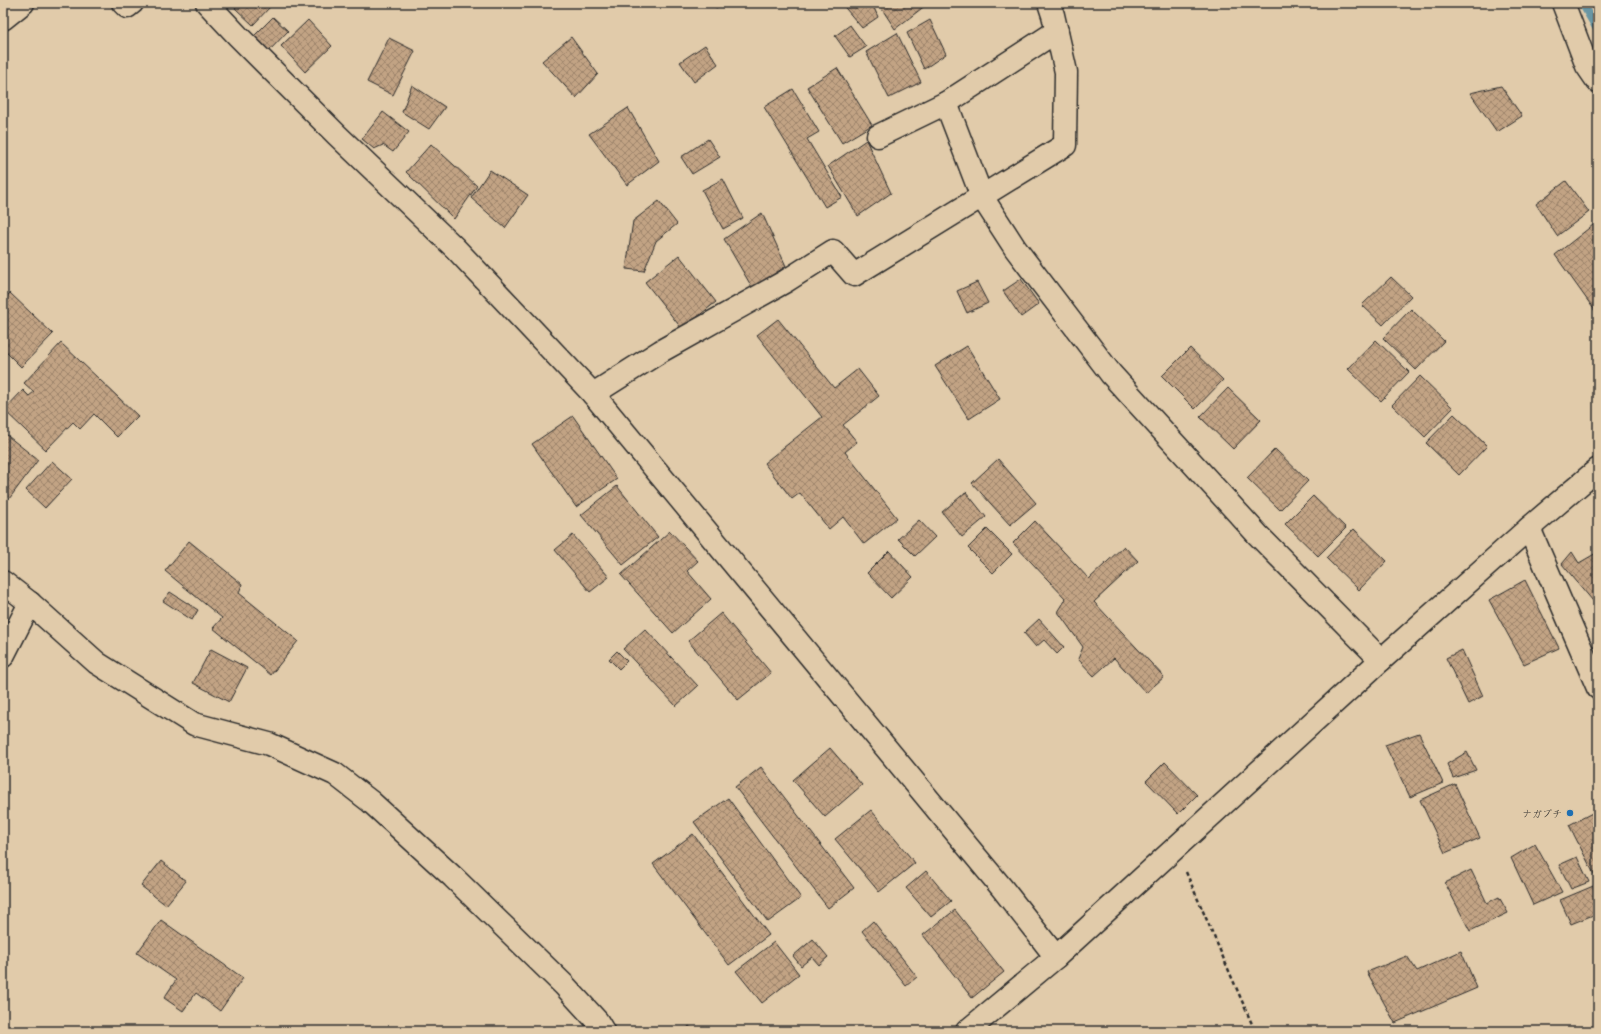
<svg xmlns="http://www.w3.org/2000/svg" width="1601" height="1034" viewBox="0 0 1601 1034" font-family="Mali,'Klee One',sans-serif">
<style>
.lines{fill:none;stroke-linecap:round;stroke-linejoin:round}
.stream{stroke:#6996a4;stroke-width:8}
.building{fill:url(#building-cross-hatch);stroke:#2b2b2b}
.minor-casing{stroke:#2b2b2b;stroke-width:25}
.path{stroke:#2b2b2b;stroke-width:2.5;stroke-dasharray:4 3;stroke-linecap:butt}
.minor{stroke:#e1cbaa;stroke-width:22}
.poi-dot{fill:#1f6fb2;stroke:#e1cbaa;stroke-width:1.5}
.labels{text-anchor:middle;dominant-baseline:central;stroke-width:3.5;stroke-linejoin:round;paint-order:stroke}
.poi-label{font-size:10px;fill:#2b2b2b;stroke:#e1cbaa;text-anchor:end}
</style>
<defs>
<pattern id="building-cross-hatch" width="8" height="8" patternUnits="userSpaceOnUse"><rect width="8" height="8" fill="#c2a384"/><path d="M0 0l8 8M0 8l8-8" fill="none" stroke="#9e856c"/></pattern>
</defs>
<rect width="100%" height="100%" fill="#e1cbaa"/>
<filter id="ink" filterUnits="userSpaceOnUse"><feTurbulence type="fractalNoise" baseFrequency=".025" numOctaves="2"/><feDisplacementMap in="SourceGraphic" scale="8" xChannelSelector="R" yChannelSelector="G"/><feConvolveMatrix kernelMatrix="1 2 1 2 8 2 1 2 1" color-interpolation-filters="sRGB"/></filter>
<g filter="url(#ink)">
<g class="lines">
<polyline class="stream" points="1582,3 1598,31"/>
</g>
<g class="building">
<polygon points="239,3 266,3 270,7 253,25 235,8"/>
<polygon points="712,3 723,3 716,8"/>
<polygon points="841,3 872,3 878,17 862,28"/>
<polygon points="878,3 925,3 926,5 895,29"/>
<polygon points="273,17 288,31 268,52 253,37"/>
<polygon points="308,20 332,46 305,72 281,46"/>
<polygon points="930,20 946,54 924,69 907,33"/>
<polygon points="850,25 866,47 850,57 835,36"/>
<polygon points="897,33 921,82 889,98 866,52"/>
<polygon points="571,37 598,74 576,98 542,61"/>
<polygon points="389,38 415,51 393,95 367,82"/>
<polygon points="705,45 718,64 694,82 680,62"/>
<polygon points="837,68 872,125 842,143 807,87"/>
<polygon points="412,85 445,107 429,129 402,112"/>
<polygon points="1501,86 1522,116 1497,132 1470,93"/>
<polygon points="793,89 819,132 807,139 842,197 825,207 764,107"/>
<polygon points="628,108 659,161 627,185 589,134"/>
<polygon points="383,112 409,132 393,152 383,145 374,149 362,139"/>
<polygon points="708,139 720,157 692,174 681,157"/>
<polygon points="866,140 891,193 858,216 828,166"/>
<polygon points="431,144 477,186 454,219 406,172"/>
<polygon points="490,170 528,195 505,228 471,198"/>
<polygon points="723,179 743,218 723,229 702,190"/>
<polygon points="1566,181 1589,212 1557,236 1536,204"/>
<polygon points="659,201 677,224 656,241 644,271 626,269 633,221"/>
<polygon points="762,213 786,266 753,289 724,239"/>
<polygon points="1598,221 1598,315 1555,255"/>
<polygon points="679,255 716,302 682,329 645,282"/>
<polygon points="1391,277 1411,296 1383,325 1362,305"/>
<polygon points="1021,279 1039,304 1021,317 1003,291"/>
<polygon points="977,282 988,303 967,313 957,291"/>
<polygon points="10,293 53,334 21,367 3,349 3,300"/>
<polygon points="1411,309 1444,341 1416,370 1383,338"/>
<polygon points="778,319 834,388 858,369 879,396 843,425 857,442 845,452 897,518 864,544 843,517 829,529 800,493 792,499 764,463 822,417 757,335"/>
<polygon points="1376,340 1409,372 1381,401 1348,369"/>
<polygon points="61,343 138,416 117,437 94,414 80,429 73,422 46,450 4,410 23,390 29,396 34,392 24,383"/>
<polygon points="967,346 1000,399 969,419 935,366"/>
<polygon points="1190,348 1223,380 1195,409 1162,376"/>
<polygon points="1420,376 1453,408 1425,437 1392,405"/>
<polygon points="1228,388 1261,420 1233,449 1200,417"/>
<polygon points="1454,414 1487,446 1459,475 1426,443"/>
<polygon points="573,416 617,479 576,507 532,444"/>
<polygon points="4,433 38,460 9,499 3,494"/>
<polygon points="1275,449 1308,481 1280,510 1247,478"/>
<polygon points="998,459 1036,503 1010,525 972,483"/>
<polygon points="52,461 72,479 45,508 26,490"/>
<polygon points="617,486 658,537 623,565 581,515"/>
<polygon points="966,492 986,517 962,537 942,512"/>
<polygon points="1313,496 1346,528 1318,556 1285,524"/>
<polygon points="919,520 935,537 915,556 898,539"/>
<polygon points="1035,521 1089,579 1124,546 1138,561 1094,602 1164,677 1146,693 1114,658 1094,676 1078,659 1083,647 1058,612 1066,599 1013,543"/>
<polygon points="987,529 1012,554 993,573 968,548"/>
<polygon points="1354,529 1387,561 1359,590 1326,558"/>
<polygon points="670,531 698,561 687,571 711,599 673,633 621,575"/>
<polygon points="573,535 609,577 590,592 555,550"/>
<polygon points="189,541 242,584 239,593 298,641 271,675 213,628 222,618 165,571"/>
<polygon points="889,551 913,577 891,598 867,573"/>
<polygon points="1572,552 1579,563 1598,552 1598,607 1562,564"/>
<polygon points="1525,580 1559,648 1524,664 1489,600"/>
<polygon points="170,592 198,610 192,620 163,601"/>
<polygon points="721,613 771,673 738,700 688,641"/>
<polygon points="1039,619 1064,647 1057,654 1044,640 1036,647 1024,633"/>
<polygon points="645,629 698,686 676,706 623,649"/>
<polygon points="211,649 247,668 229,702 193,683"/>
<polygon points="1462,650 1483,696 1468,704 1446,658"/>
<polygon points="617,651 627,661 619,669 609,659"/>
<polygon points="1419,733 1443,783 1410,797 1385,745"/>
<polygon points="830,748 862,785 825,817 793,780"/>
<polygon points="1467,752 1476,770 1453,778 1447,764"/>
<polygon points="1165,762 1197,795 1178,814 1146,781"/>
<polygon points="761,767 854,888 828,908 735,787"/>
<polygon points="1455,784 1480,838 1445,853 1420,800"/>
<polygon points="728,798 801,898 768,922 694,822"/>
<polygon points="871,810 915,863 879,892 835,839"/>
<polygon points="1598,810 1598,877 1596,878 1569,825"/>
<polygon points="693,834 769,935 729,965 653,864"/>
<polygon points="1535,844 1562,892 1533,905 1511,858"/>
<polygon points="1577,857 1589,882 1571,889 1559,865"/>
<polygon points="161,861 186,881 166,905 141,886"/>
<polygon points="1471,870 1487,903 1499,897 1508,913 1470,931 1445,883"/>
<polygon points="926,871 951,901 931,917 906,888"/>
<polygon points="1598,884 1598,913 1571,924 1560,900"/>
<polygon points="955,910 1004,972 972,998 923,935"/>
<polygon points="161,920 243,978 220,1011 196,993 183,1011 164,998 176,980 137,953"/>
<polygon points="873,921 917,977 906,986 862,931"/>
<polygon points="813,939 828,957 819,965 812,957 801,966 793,956"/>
<polygon points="774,942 799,974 762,1003 736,971"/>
<polygon points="1461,951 1477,988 1395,1023 1367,972 1407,956 1417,971"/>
<polygon points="689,1026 695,1031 684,1031"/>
</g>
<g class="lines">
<defs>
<g id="minor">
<polyline points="123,3 127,7 132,3"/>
<polyline points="207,3 238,36 337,135 455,248 593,394 1002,888 1056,957"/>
<polyline points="1563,3 1587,66 1598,82"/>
<polyline points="3,19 23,3"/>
<polyline points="946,103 1057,31"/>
<polyline points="878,136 946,103 982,197 1015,248 1111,374 1258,535 1381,660"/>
<polyline points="593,394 661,351 786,281 833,251 854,275 1065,145 1066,72 1053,15 1049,3"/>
<polyline points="1529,528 1598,688"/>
<polyline points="3,582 30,603 97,663 194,724 269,744 335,774 371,802 453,877 564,985 597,1021 603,1031"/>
<polyline points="3,656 30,603"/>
<polyline points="967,1031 1056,957 1381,660 1529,528 1598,469"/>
</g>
</defs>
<use href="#minor" class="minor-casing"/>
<polyline class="path" points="1186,872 1255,1031"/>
<use href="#minor" class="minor"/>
</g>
</g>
<circle class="poi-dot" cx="1570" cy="813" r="4"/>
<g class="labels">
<g class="poi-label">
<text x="1562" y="813">ナガブチ</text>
</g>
</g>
<rect width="1601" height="1034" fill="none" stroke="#e1cbaa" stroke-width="16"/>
<rect x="8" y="8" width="1585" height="1018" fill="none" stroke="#2b2b2b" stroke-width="1.5" filter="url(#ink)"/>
</svg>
